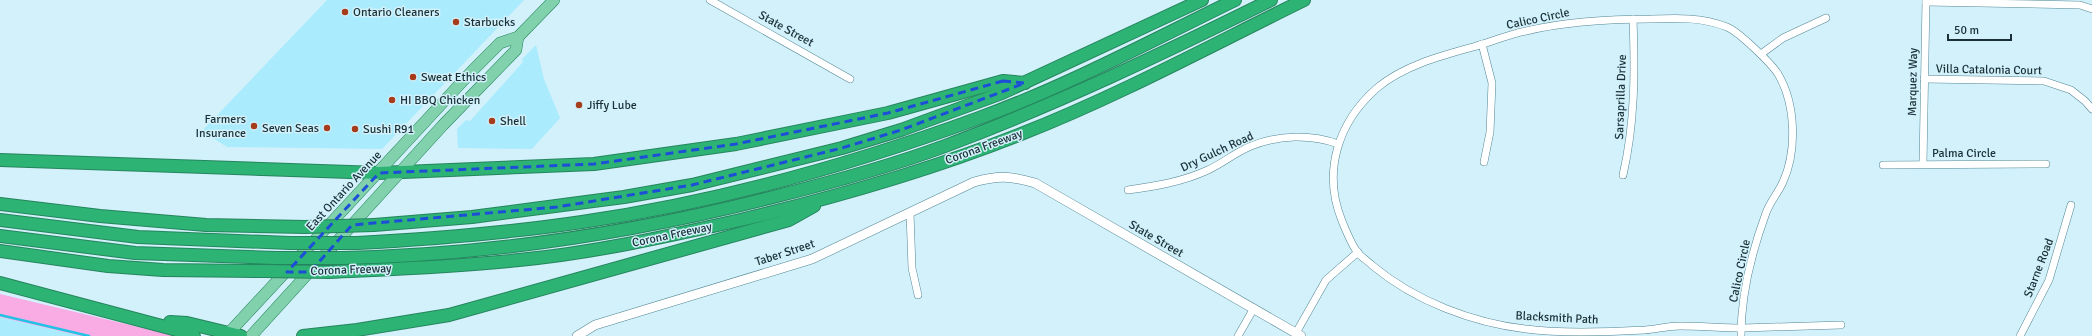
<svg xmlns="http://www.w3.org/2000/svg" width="2092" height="336" viewBox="0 0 2092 336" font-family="Signika,sans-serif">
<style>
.built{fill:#aaebfd}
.green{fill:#f9abe4}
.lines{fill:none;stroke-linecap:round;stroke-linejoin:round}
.stream{stroke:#21c2e5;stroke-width:2.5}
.street-casing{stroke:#528694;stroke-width:8}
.secondary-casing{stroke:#528694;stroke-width:10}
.primary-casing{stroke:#26855e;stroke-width:12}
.highway-casing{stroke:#26855e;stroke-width:14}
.street{stroke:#fff;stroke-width:7}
.secondary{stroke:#fff;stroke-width:9}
.primary{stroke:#81d1ac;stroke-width:11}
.highway{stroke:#2db374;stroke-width:12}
.highway-bridge-casing{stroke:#26855e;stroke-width:14;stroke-linecap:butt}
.highway-bridge{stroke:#2db374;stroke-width:12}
.marked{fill:none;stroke:#1d4ed8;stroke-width:3;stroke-dasharray:8 5;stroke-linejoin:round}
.poi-dot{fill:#a53d1d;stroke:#d2f1fb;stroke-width:1.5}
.labels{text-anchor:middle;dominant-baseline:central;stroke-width:3;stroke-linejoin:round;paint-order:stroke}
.poi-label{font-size:12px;fill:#1a3036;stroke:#d2f1fb;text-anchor:start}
.street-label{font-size:12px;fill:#1a3036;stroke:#d2f1fb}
</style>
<rect width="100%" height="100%" fill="#d2f1fb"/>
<g class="built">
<polygon points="327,0 524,0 382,149 227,147 202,131"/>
<polygon points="536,45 544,79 560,118 532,149 458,148 457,129 466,120 470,121 523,62 522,59"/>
<polygon points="0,317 81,336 0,336"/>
</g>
<polygon class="green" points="0,294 176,336 81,336 0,317"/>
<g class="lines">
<polyline class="stream" points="0,315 89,336"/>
<defs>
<g id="street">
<polyline points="710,0 850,79"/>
<polyline points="1926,2 2080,5 2092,9"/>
<polyline points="1482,44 1492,83 1490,132 1484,162"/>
<polyline points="1761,54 1783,38 1826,18"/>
<polyline points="1924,79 2044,81 2071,90 2085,101 2092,109"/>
<polyline points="1923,164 1926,0"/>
<polyline points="1883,165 2046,164"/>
<path d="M1623,175C1635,123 1635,72 1633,19"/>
<path d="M1128,190C1156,186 1182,182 1208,170C1223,163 1236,152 1251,146C1278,135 1311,134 1338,144"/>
<polyline points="910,213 912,268 918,295"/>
<polyline points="1296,333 1326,280 1358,252"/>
<polyline points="1238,336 1254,308"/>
<path d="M1741,336C1741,295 1752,251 1766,213C1770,202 1778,193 1783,182C1797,151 1796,104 1778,74C1771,63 1739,32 1727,27C1702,17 1677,18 1651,19C1609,19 1568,21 1526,31C1508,35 1490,42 1473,47C1440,56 1403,66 1377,88C1338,122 1322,172 1342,221C1346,231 1351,243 1357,252C1361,257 1368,261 1373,266C1415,301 1473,323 1526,329C1563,334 1608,332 1645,330C1657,329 1668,326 1680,326C1701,326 1722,328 1743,328C1776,327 1808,326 1841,325"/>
<polyline points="2020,336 2049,280 2071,205"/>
</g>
<path id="secondary" d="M577,336L595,325L812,259L974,182C999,175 1010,176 1035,183L1301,336"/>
<g id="primary">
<polyline points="226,336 473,70 500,43 518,37 554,0"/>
<polyline points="251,336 443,125 516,50 518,37"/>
</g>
<g id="highway">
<polyline points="0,160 379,173 594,164 736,144 888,113 1003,81 1025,83"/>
<polyline points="0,204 100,216 206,225 305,227"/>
<polyline points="0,220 138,237 290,243"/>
<polyline points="374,225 472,217 624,197 692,185 842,148 901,130 1002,93 1202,0"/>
<polyline points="0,236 135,253 276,258"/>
<path d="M357,243C432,239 508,233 582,222C718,202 851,165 979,118C1067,86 1151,41 1235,0"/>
<polyline points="0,251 108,266 163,270 264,271"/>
<path d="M342,258C489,255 634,233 777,196C833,182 891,166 945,146C1057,104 1164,53 1271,0"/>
<path d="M329,272C392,269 456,267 519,260C592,253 664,237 736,221C833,198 928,171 1021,134C1118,96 1210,46 1304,0"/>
<polyline points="0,283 192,334 194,336"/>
<polyline points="170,322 187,323 241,336"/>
<polyline points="303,336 357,330 449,315 789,220 814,206"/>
</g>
</defs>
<use href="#street" class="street-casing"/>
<use href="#secondary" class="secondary-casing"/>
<use href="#primary" class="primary-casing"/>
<use href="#highway" class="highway-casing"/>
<use href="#street" class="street"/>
<use href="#secondary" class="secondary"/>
<use href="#primary" class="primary"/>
<use href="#highway" class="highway"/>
<defs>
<g id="highway-bridge">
<polyline points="305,227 374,225"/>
<polyline points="290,243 357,243"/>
<polyline points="276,258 342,258"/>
<polyline points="264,271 329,272"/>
</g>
</defs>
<use href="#highway-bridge" class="highway-bridge-casing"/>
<use href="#highway-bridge" class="highway-bridge"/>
</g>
<path class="marked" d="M1003,81L1025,83L901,130L842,148L692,185L557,207L352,225L310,272H287L379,173L594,164L736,144L888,113Z"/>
<g class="poi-dot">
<circle cx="345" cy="12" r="4"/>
<circle cx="456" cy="22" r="4"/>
<circle cx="413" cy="77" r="4"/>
<circle cx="392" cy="100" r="4"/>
<circle cx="579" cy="105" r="4"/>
<circle cx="492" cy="121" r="4"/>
<circle cx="254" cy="126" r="4"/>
<circle cx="327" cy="128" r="4"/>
<circle cx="355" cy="129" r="4"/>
</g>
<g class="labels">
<g class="poi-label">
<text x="353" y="12">Ontario Cleaners</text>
<text x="464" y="22">Starbucks</text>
<text x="421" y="77">Sweat Ethics</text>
<text x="400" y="100">HI BBQ Chicken</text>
<text x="587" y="105">Jiffy Lube</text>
<text x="246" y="119" text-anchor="end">Farmers<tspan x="246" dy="14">Insurance</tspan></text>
<text x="500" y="121">Shell</text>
<text x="319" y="128" text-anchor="end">Seven Seas</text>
<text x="363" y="129">Sushi R91</text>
</g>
<g class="street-label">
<text transform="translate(1538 19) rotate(-12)">Calico Circle</text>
<text transform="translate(786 29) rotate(29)">State Street</text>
<text transform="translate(1989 70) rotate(1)">Villa Catalonia Court</text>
<text transform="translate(1913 82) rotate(-89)">Marquez Way</text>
<text transform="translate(1621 97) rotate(-88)">Sarsaprilla Drive</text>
<text transform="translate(984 147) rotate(-20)">Corona Freeway</text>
<text transform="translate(1217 152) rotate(-25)">Dry Gulch Road</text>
<text x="1964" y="153">Palma Circle</text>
<text transform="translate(344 191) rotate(-47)">East Ontario Avenue</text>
<text transform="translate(672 235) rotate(-12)">Corona Freeway</text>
<text transform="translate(1156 239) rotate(30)">State Street</text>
<text transform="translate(785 253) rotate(-18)">Taber Street</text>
<text transform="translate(2039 268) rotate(-69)">Starne Road</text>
<text transform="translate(351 270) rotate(-2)">Corona Freeway</text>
<text transform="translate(1740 271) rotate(-78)">Calico Circle</text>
<text transform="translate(1557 318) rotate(3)">Blacksmith Path</text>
</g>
</g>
<path d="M1948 34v6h63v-6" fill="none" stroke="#1a3036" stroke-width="2"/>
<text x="1954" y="34" font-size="12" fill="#1a3036" stroke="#d2f1fb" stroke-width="3" paint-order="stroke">50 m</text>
</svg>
